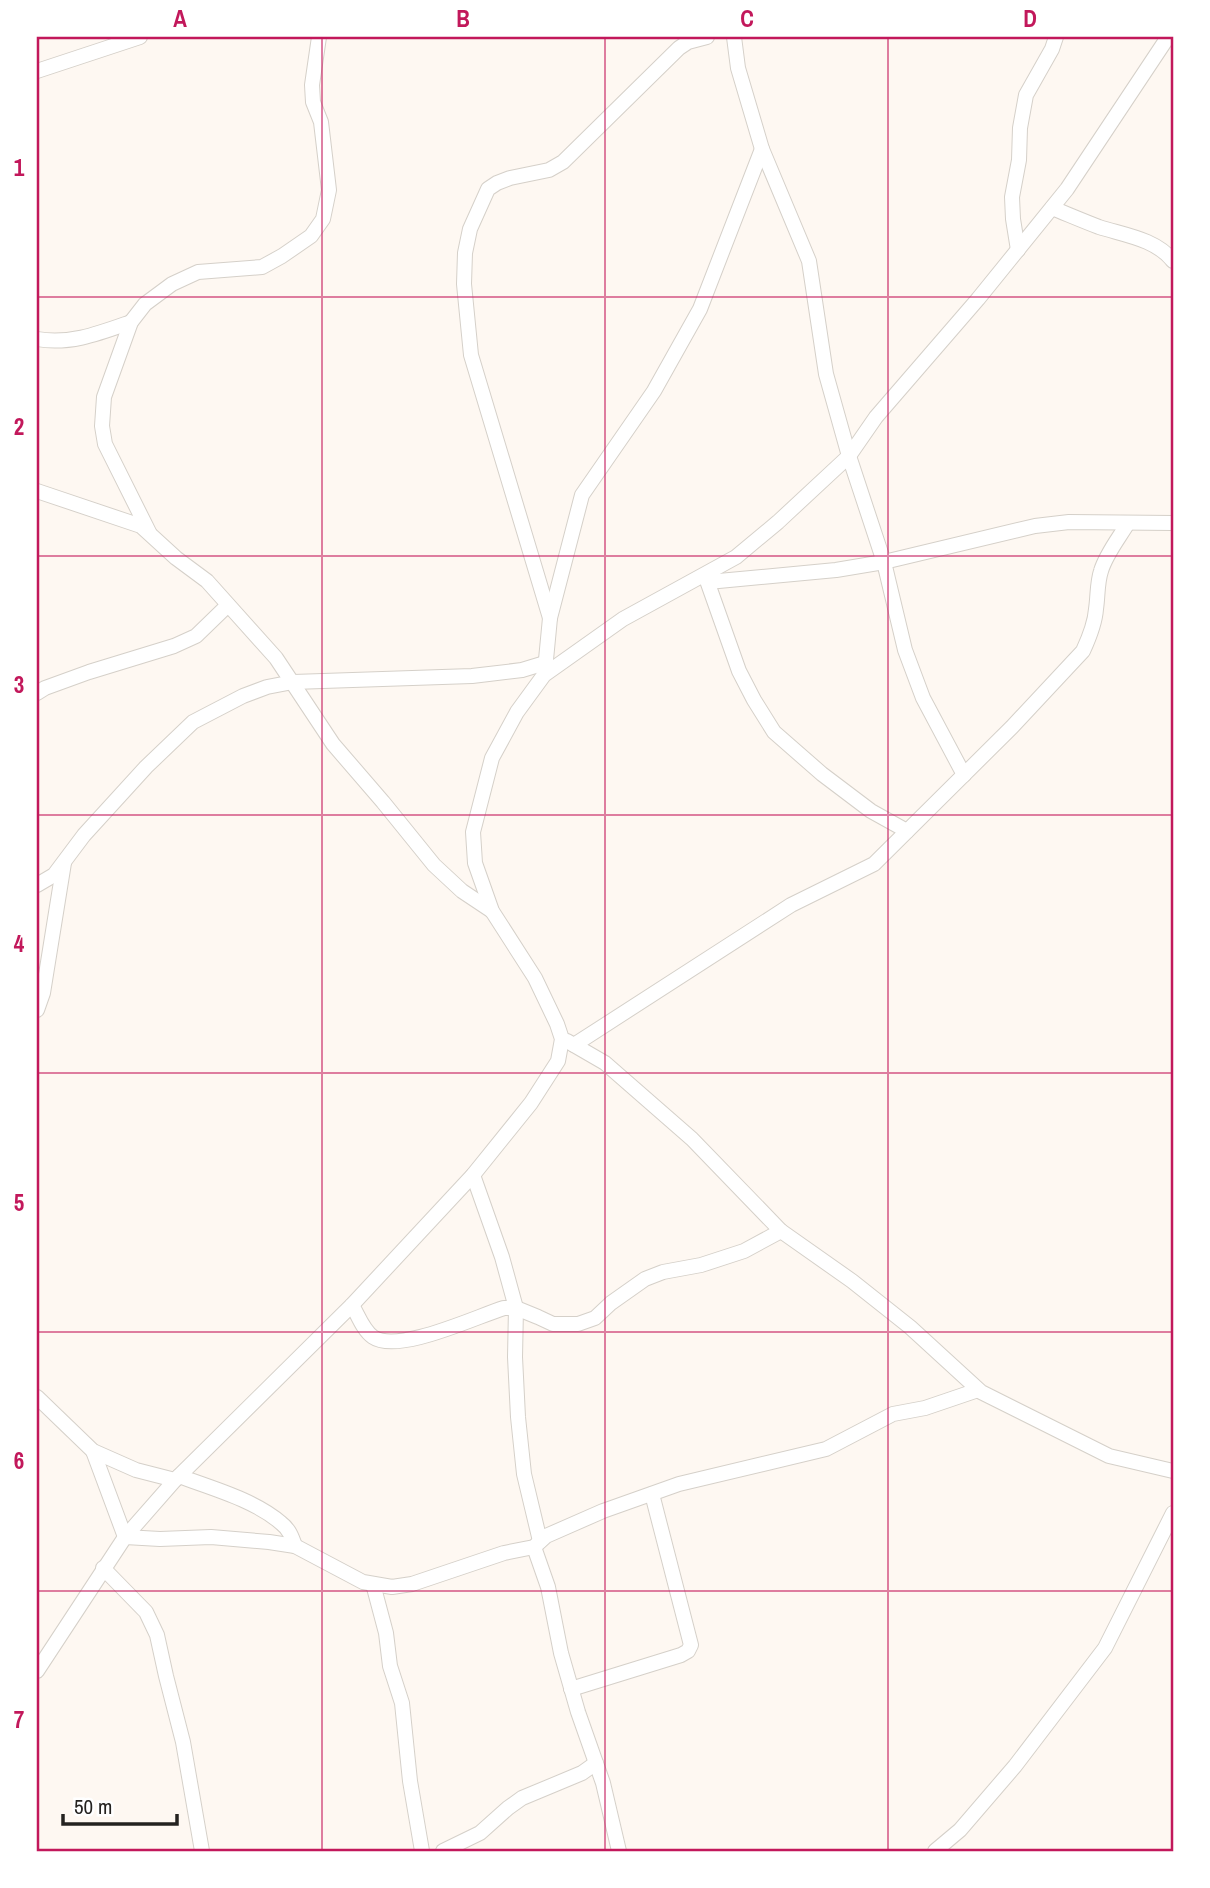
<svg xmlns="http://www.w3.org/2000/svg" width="1210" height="1888" viewBox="0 0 1210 1888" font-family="'Archivo Narrow',sans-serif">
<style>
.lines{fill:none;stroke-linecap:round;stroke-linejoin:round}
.minor-casing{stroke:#d5d0c9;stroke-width:16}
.minor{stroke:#fff;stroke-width:14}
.grid{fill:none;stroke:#c2185b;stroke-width:2;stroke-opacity:0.55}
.neatline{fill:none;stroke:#c2185b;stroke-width:2.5}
.grid-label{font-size:23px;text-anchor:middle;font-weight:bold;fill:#c2185b}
</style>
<rect width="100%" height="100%" fill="#fef8f2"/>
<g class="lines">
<defs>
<g id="minor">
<polyline points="734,37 738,68 762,149 809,261 826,374 849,456 884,562 905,650 923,698 964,775"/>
<polyline points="37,71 140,37"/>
<path d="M1052,208C1067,214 1083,221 1099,227C1124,235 1156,239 1173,261"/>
<polyline points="1018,250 1013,219 1012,197 1019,160 1020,128 1026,95 1052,49 1056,37"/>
<path d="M37,339C70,345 100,333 131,322"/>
<polyline points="37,491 141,526 176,558 207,581 276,658 333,744 383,802 434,865 462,891 492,911"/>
<polyline points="149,532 105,444 102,426 104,397 131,322 145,304 172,284 198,272 262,267 282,256 311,236 323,219 329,190 321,122 313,102 312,85 319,37"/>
<polyline points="705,575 739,671 754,700 774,732 822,774 871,811 907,831"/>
<polyline points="708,582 836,570 884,562 1035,526 1069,522 1173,523"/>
<polyline points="550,618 471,355 464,284 465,253 470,229 488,189 497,183 510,178 549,170 563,162 679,48 688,42 707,37"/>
<polyline points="545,670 550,618 582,495 654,391 700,309 762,149"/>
<polyline points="37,693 45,688 89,672 174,646 196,636 228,605"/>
<polyline points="37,885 54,875 84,835 146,767 193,722 243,696 267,687 293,682 472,676 522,670 545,663"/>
<polyline points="37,1010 43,993 64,863"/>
<polyline points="567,1041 605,1063 692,1139 781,1231 852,1281 910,1327 981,1392 1109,1456 1173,1471"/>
<path d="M574,1045L791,905L874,864L1012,727L1083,651C1089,638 1095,624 1096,609C1098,596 1097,583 1101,571C1106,554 1119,538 1128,523"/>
<polyline points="473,1175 502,1257 516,1308 515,1357 518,1417 524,1474 540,1541"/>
<path d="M352,1305C358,1315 363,1330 373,1337C398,1354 475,1317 504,1308H516L538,1317L553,1324H578L595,1318L611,1303L645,1279L663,1272L701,1265L744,1251L781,1231"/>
<polyline points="37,1397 93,1451 136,1470 175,1480"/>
<polyline points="93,1451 125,1537 160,1539 211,1537 269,1542 295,1546 363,1582 392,1587 412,1584 504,1553 534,1547 546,1536 603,1511 679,1484 826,1449 893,1414 925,1408 978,1390"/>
<path d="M179,1476C211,1488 255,1500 281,1523C289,1529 292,1537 295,1546"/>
<polyline points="534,1547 548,1587 561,1653 578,1712 603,1783 619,1851"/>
<polyline points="103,1568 146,1612 157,1635 166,1676 183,1742 202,1851"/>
<polyline points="373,1584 386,1633 390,1666 402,1703 410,1781 422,1851"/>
<polyline points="37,1671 125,1537 175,1480 352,1305 473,1175 531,1103 558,1061 562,1039 557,1024 535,978 492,911 475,863 473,832 492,758 517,712 544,675 623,619 736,557 778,522 849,456 876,417 978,299 1067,189 1168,37"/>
<polyline points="571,1689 681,1655 688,1651 691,1645 652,1494"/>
<polyline points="443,1851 480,1833 508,1808 522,1798 582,1773 596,1763"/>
<polyline points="935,1851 960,1830 1015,1766 1105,1648 1173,1513"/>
</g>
</defs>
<use href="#minor" class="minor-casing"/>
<use href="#minor" class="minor"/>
</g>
<path class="grid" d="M322,37V1851M605,37V1851M888,37V1851M37,297H1173M37,556H1173M37,815H1173M37,1073H1173M37,1332H1173M37,1591H1173"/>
<rect width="1210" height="1888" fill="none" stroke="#ffffff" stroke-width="77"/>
<path d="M63 1814v10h114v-10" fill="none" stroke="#242220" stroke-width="3.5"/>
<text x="74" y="1814" font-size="21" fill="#242220" stroke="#ffffff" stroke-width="5" paint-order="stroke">50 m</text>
<rect x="38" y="38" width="1134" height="1812" class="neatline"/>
<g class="grid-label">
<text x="180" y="27">A</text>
<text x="463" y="27">B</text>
<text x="747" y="27">C</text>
<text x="1030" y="27">D</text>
<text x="19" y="176">1</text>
<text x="19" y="435">2</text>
<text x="19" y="693">3</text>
<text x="19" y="952">4</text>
<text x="19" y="1211">5</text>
<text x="19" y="1469">6</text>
<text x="19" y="1728">7</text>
</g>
</svg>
